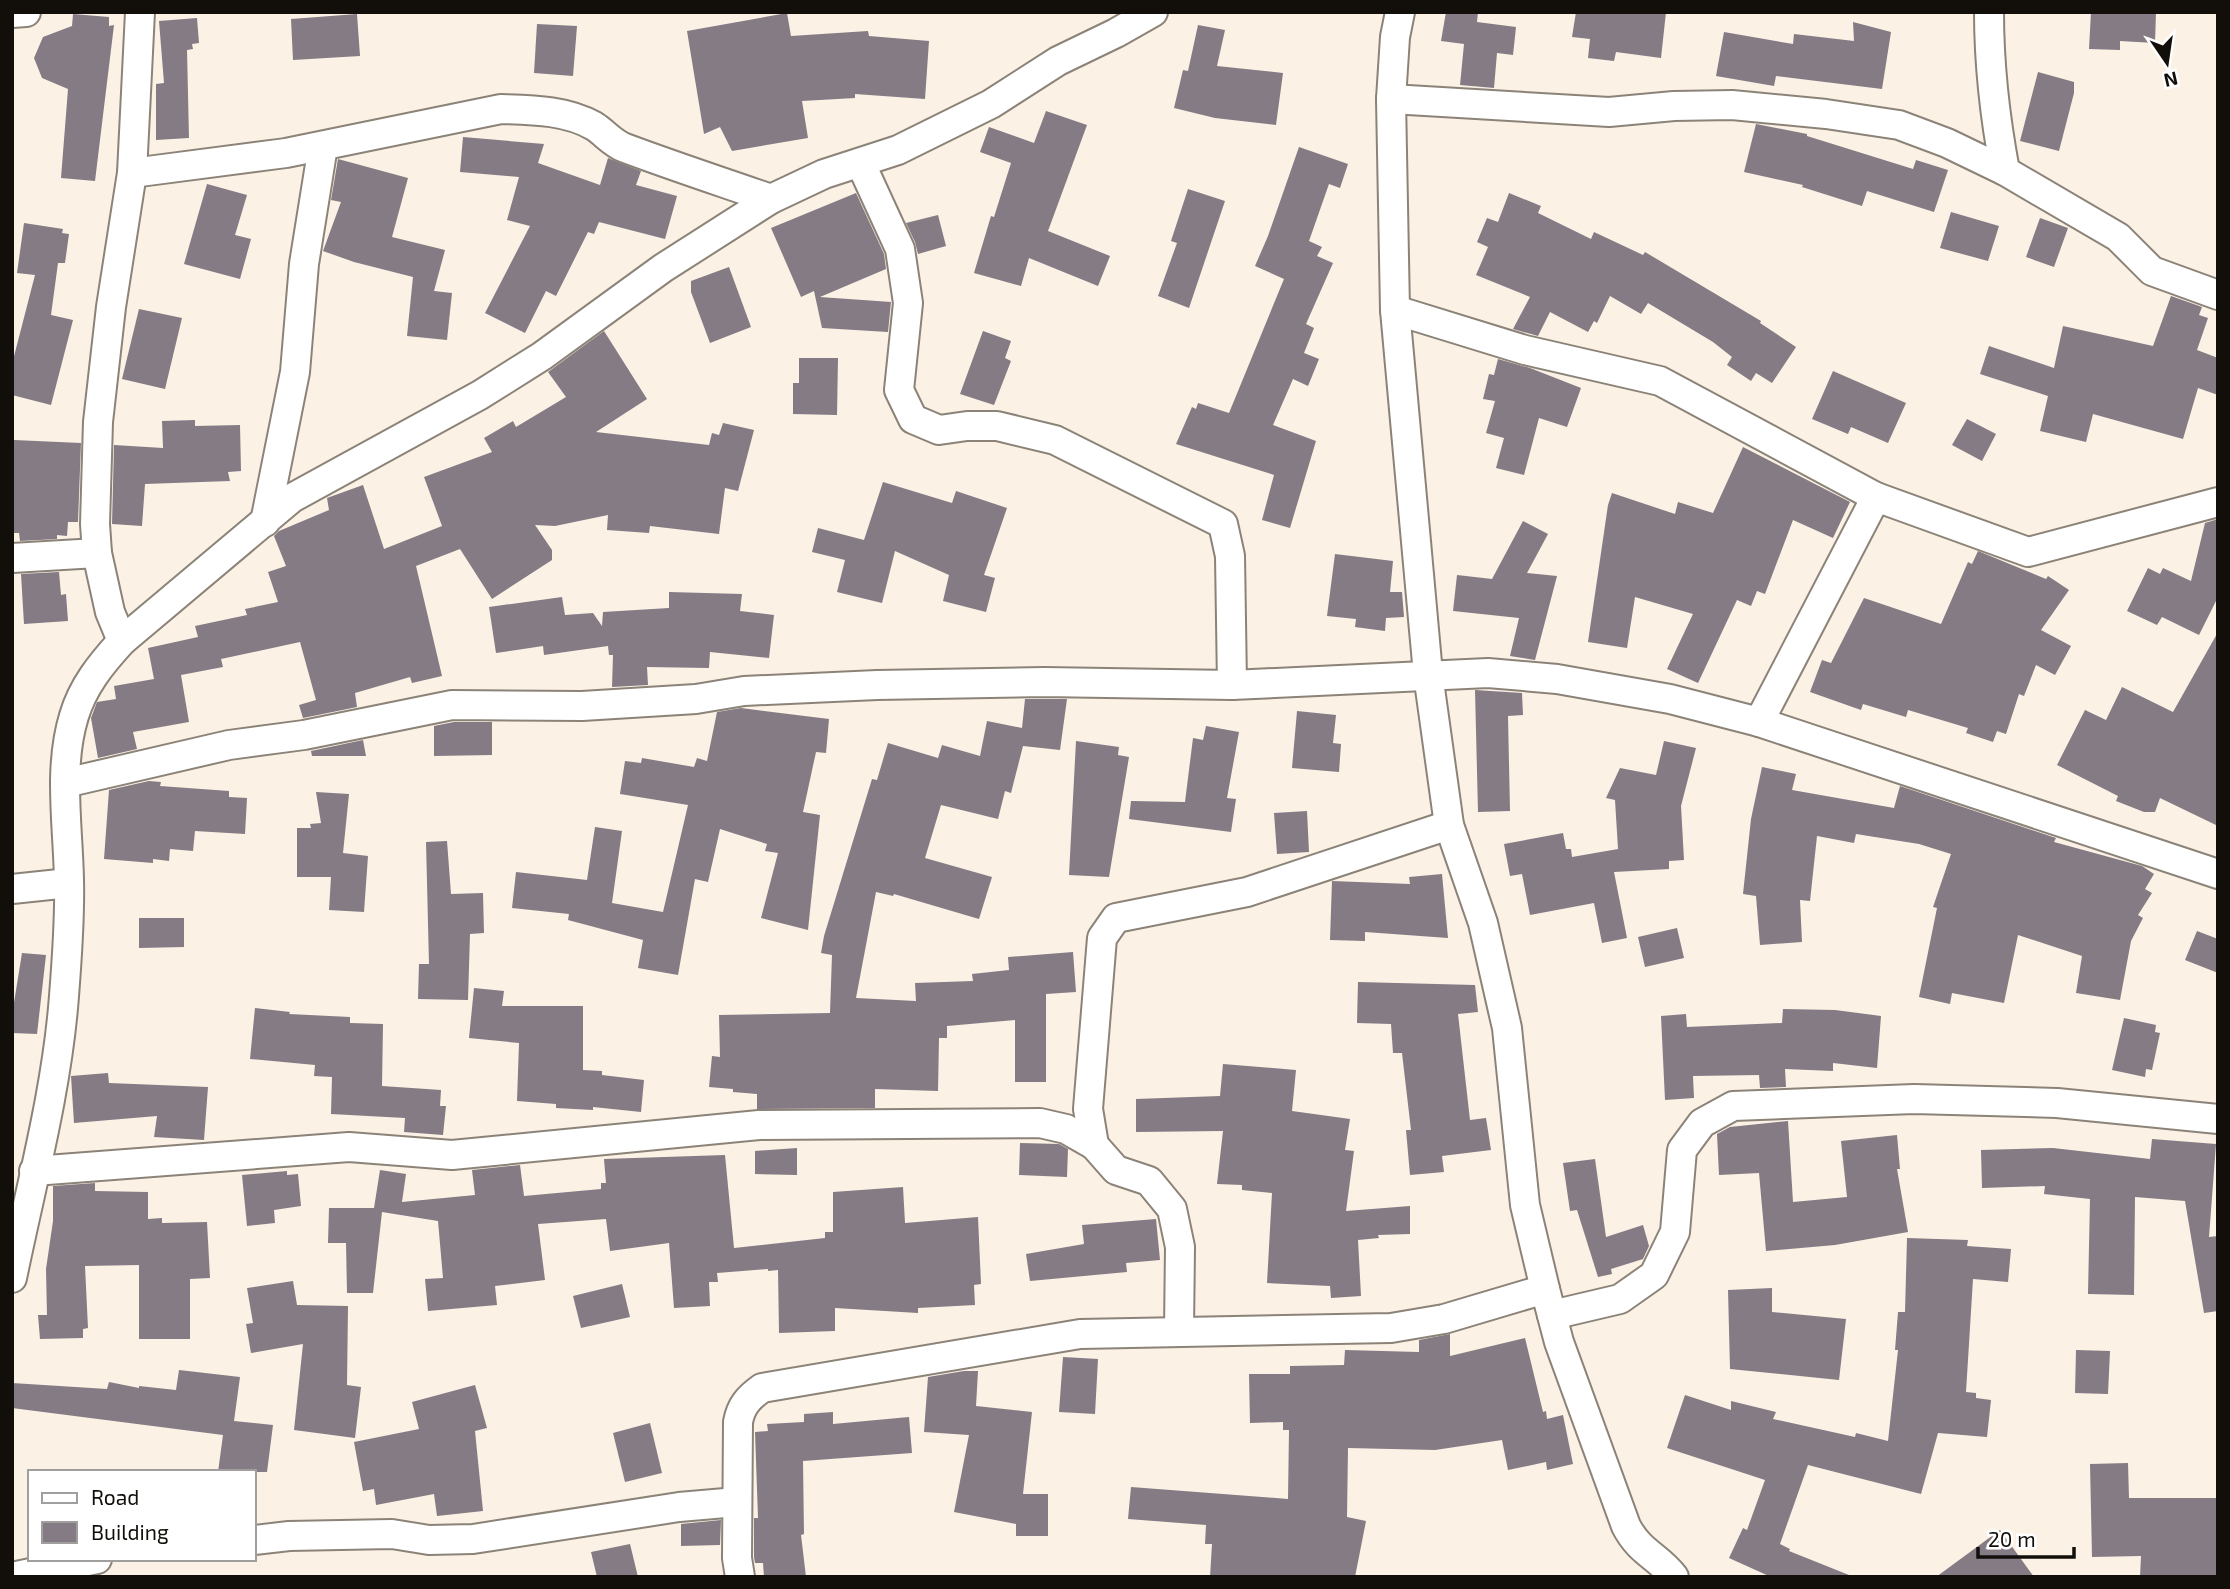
<svg xmlns="http://www.w3.org/2000/svg" width="2230" height="1589" viewBox="0 0 2230 1589" font-family="'Exo 2',sans-serif">
<style>
.building{fill:#847b84}
.lines{fill:none;stroke-linecap:round;stroke-linejoin:round}
.minor-casing{stroke:#8c8378;stroke-width:32}
.minor{stroke:#fff;stroke-width:28}
</style>
<rect width="100%" height="100%" fill="#fbf1e5"/>
<g class="building">
<polygon points="1446,12 1478,12 1477,22 1516,27 1513,55 1497,53 1494,88 1460,85 1464,44 1441,41"/>
<polygon points="1576,12 1666,12 1661,58 1616,52 1614,61 1588,58 1590,39 1572,37"/>
<polygon points="2091,12 2156,12 2155,43 2120,41 2120,50 2089,49"/>
<polygon points="787,13 791,36 868,31 869,36 929,41 925,99 855,94 855,98 802,101 808,138 732,151 720,127 704,134 687,31"/>
<polygon points="73,14 109,17 109,26 114,25 95,181 61,178 68,89 42,78 34,58 43,37 72,26"/>
<polygon points="357,14 360,56 293,60 291,19"/>
<polygon points="197,18 199,43 192,44 193,49 187,50 189,138 156,140 156,84 164,83 159,21"/>
<polygon points="1853,22 1891,32 1882,89 1776,76 1774,86 1716,76 1724,32 1793,44 1794,34 1854,41"/>
<polygon points="537,24 577,26 573,76 534,73"/>
<polygon points="1198,25 1225,30 1217,66 1283,73 1276,125 1215,118 1174,108 1183,70 1188,71"/>
<polygon points="2038,72 2074,82 2074,93 2059,151 2020,141"/>
<polygon points="1046,111 1087,125 1048,231 1110,256 1098,286 1029,258 1021,286 974,273 991,216 994,217 1011,163 980,152 989,127 1034,143"/>
<polygon points="1756,124 1807,134 1807,136 1913,169 1916,160 1948,170 1934,212 1867,191 1862,206 1802,187 1803,185 1744,172"/>
<polygon points="463,137 544,144 538,163 600,185 608,158 641,171 636,185 677,196 665,239 599,222 594,234 588,232 556,296 546,291 525,333 485,313 530,226 507,220 519,177 460,172"/>
<polygon points="1299,147 1348,164 1340,188 1329,184 1309,241 1322,247 1317,256 1333,263 1306,324 1314,328 1304,353 1319,359 1308,386 1293,379 1273,425 1316,441 1290,528 1262,520 1274,475 1176,444 1192,407 1196,409 1198,403 1229,413 1284,279 1255,266 1268,236"/>
<polygon points="338,159 408,178 392,237 445,250 434,291 452,293 447,340 407,336 413,277 354,262 323,251 341,202 331,200"/>
<polygon points="207,184 247,195 235,235 251,239 240,279 184,264"/>
<polygon points="1188,189 1225,201 1189,308 1158,296 1177,243 1171,241"/>
<polygon points="856,193 884,254 886,269 820,297 891,302 888,332 822,328 814,291 801,297 771,228"/>
<polygon points="1509,193 1541,206 1538,213 1591,239 1594,232 1643,255 1645,252 1761,321 1760,323 1796,347 1772,383 1756,373 1751,381 1727,365 1732,357 1713,342 1648,303 1641,314 1610,296 1597,323 1594,321 1588,332 1550,312 1538,336 1513,329 1530,297 1476,275 1488,247 1477,242 1487,218 1498,222"/>
<polygon points="1951,212 1999,226 1988,261 1940,248"/>
<polygon points="938,215 946,246 918,254 915,242 906,223"/>
<polygon points="2040,218 2068,228 2054,267 2026,257"/>
<polygon points="24,223 63,229 62,233 69,234 65,263 58,263 51,315 73,320 51,405 12,395 12,364 35,275 17,273"/>
<polygon points="729,267 751,327 710,343 691,292 691,281"/>
<polygon points="2171,296 2202,307 2199,315 2208,318 2197,350 2218,358 2218,395 2198,388 2183,439 2093,414 2086,442 2040,431 2048,396 1980,374 1989,346 2054,368 2063,326 2153,346"/>
<polygon points="139,309 182,318 165,389 122,379"/>
<polygon points="604,331 647,399 596,432 709,445 712,433 719,435 723,423 754,430 738,491 725,488 719,534 650,526 649,533 607,530 608,515 555,526 535,525 552,550 552,560 492,599 460,549 416,566 442,676 412,683 410,677 355,693 357,707 303,718 299,705 316,700 300,642 221,659 223,667 181,675 189,722 133,732 137,749 98,758 91,718 97,702 116,699 114,686 154,679 148,648 198,637 195,626 247,615 245,609 278,602 268,572 286,566 274,536 279,531 329,510 327,498 363,485 384,549 442,526 424,477 492,452 484,438 513,421 516,427 566,397 548,372"/>
<polygon points="983,331 1011,341 1005,358 1011,361 994,405 960,394"/>
<polygon points="799,358 838,358 837,415 793,414 793,383 799,383"/>
<polygon points="1498,359 1530,368 1581,388 1567,427 1539,418 1524,475 1496,468 1504,438 1486,433 1495,401 1483,399 1489,374 1494,375"/>
<polygon points="1833,371 1906,403 1888,443 1851,427 1848,434 1812,419"/>
<polygon points="1967,419 1996,434 1982,461 1952,445"/>
<polygon points="195,420 195,426 240,425 241,471 228,472 230,481 145,484 142,526 112,524 114,445 163,448 162,421"/>
<polygon points="14,440 81,443 78,522 68,522 67,536 57,535 57,539 20,541 19,533 12,533"/>
<polygon points="1743,447 1850,502 1833,538 1793,520 1765,594 1757,591 1751,606 1737,600 1698,683 1667,669 1693,614 1635,597 1627,648 1588,642 1608,505 1612,493 1675,514 1678,502 1713,513"/>
<polygon points="883,482 952,503 956,491 1007,508 984,575 995,578 986,612 943,601 949,575 895,551 882,603 837,592 845,560 812,552 818,528 864,540"/>
<polygon points="2218,519 2218,597 2199,635 2162,617 2157,625 2127,611 2148,568 2160,574 2163,568 2191,581 2205,523"/>
<polygon points="1523,521 1548,534 1527,573 1557,576 1535,660 1510,656 1519,618 1453,611 1457,575 1492,579"/>
<polygon points="1978,551 2046,579 2048,576 2069,590 2041,630 2071,646 2055,675 2036,665 2024,696 2019,694 2006,734 1997,731 1993,742 1966,733 1968,728 1908,710 1906,717 1863,704 1861,710 1810,692 1822,660 1831,663 1864,598 1941,624 1968,562 1972,564"/>
<polygon points="1335,554 1393,561 1390,592 1402,592 1404,617 1386,618 1385,631 1355,627 1356,619 1327,616"/>
<polygon points="59,572 61,595 66,594 68,621 24,624 21,574"/>
<polygon points="669,592 742,594 740,611 774,615 769,658 710,652 709,668 647,667 648,685 612,687 613,655 609,655 608,646 544,655 543,646 496,653 489,607 562,597 565,615 593,613 602,626 603,612 669,608"/>
<polygon points="2218,632 2218,826 2160,798 2155,812 2144,812 2116,801 2118,796 2057,765 2085,710 2106,720 2122,687 2173,712"/>
<polygon points="1475,690 1522,693 1523,715 1508,716 1510,811 1478,812"/>
<polygon points="1025,699 1067,699 1060,750 1023,746 1011,793 1005,791 998,819 941,805 925,858 992,877 979,919 894,894 893,896 876,892 856,998 916,1001 915,983 973,981 972,974 1009,970 1008,957 1073,952 1076,992 1046,994 1046,1082 1015,1082 1015,1020 947,1026 947,1038 939,1038 938,1091 875,1089 875,1108 757,1109 757,1094 733,1092 733,1089 709,1087 712,1056 720,1057 719,1015 830,1013 832,955 821,953 824,936 872,779 877,780 888,743 938,758 942,745 980,756 987,721 1022,728"/>
<polygon points="741,708 829,719 826,753 816,752 803,812 820,815 808,930 761,918 778,853 765,851 767,844 720,829 708,882 695,879 678,975 638,968 643,940 568,920 569,914 512,908 516,872 587,880 595,827 622,831 612,903 663,912 688,805 620,794 625,761 641,763 642,758 694,767 697,758 707,761 717,712"/>
<polygon points="1297,711 1336,715 1333,743 1341,744 1339,772 1292,768"/>
<polygon points="454,722 492,722 492,755 434,756 434,726"/>
<polygon points="1206,726 1239,732 1227,798 1236,799 1231,832 1129,819 1131,801 1185,802 1193,738 1203,740"/>
<polygon points="363,740 366,756 312,756 311,751"/>
<polygon points="1076,741 1119,747 1118,755 1129,757 1109,877 1069,875"/>
<polygon points="1664,741 1696,748 1681,806 1684,860 1669,861 1669,869 1614,872 1627,938 1602,943 1594,903 1530,915 1522,874 1510,876 1504,844 1563,833 1566,849 1571,849 1572,857 1618,849 1615,800 1606,798 1620,768 1656,775"/>
<polygon points="1762,767 1796,774 1792,790 1894,808 1900,786 2056,838 2054,842 2142,866 2154,874 2145,889 2152,893 2138,915 2143,918 2131,941 2120,1000 2076,993 2082,956 2018,935 2004,1003 1952,993 1950,1004 1919,997 1937,908 1933,907 1951,854 1919,844 1856,834 1854,843 1817,836 1810,901 1800,900 1802,942 1760,945 1756,896 1743,894 1751,819"/>
<polygon points="149,781 161,782 160,786 229,791 229,797 247,798 245,834 195,831 193,851 170,849 169,861 153,859 153,863 104,859 109,790"/>
<polygon points="316,792 349,794 343,853 368,856 364,912 329,910 331,877 297,877 297,828 311,828 310,824 321,823"/>
<polygon points="1307,811 1309,852 1277,854 1274,813"/>
<polygon points="447,841 451,894 483,893 484,933 470,934 468,1000 418,999 419,964 429,964 426,842"/>
<polygon points="1442,874 1448,938 1365,932 1365,941 1330,940 1332,881 1410,884 1409,877"/>
<polygon points="139,918 184,918 184,947 139,948"/>
<polygon points="1677,928 1684,958 1645,967 1638,937"/>
<polygon points="2197,931 2218,939 2218,973 2185,960"/>
<polygon points="22,953 46,955 37,1034 12,1033 12,1015"/>
<polygon points="1358,982 1475,985 1478,1012 1458,1014 1470,1120 1486,1118 1491,1150 1442,1156 1444,1172 1410,1175 1406,1130 1411,1130 1402,1053 1393,1053 1391,1024 1357,1023"/>
<polygon points="474,988 504,991 502,1006 583,1006 583,1070 602,1071 602,1075 644,1080 641,1112 593,1107 593,1110 556,1108 556,1104 517,1101 519,1043 469,1038"/>
<polygon points="255,1008 290,1012 289,1014 350,1017 350,1023 383,1024 382,1086 441,1090 440,1106 446,1106 443,1135 404,1132 405,1118 331,1114 332,1077 314,1076 315,1065 250,1059"/>
<polygon points="1783,1009 1835,1010 1881,1016 1877,1068 1833,1063 1833,1071 1785,1069 1786,1087 1760,1088 1759,1075 1693,1076 1694,1098 1665,1100 1661,1016 1686,1014 1687,1027 1782,1023"/>
<polygon points="2124,1018 2156,1025 2155,1032 2160,1033 2152,1070 2146,1069 2145,1077 2112,1070"/>
<polygon points="1223,1064 1296,1070 1292,1111 1350,1119 1345,1150 1354,1151 1346,1211 1410,1206 1410,1234 1378,1235 1379,1238 1358,1240 1361,1296 1331,1298 1330,1286 1267,1283 1272,1193 1242,1190 1242,1185 1217,1184 1223,1131 1136,1132 1136,1099 1220,1096"/>
<polygon points="108,1073 109,1083 208,1087 204,1140 154,1137 157,1116 74,1123 71,1076"/>
<polygon points="1788,1121 1793,1202 1847,1197 1841,1141 1897,1135 1900,1169 1897,1169 1908,1232 1835,1245 1766,1251 1759,1173 1719,1175 1717,1134 1730,1127"/>
<polygon points="2152,1139 2216,1144 2209,1237 2218,1236 2218,1311 2204,1313 2185,1201 2135,1197 2134,1295 2088,1294 2090,1199 2044,1194 2045,1186 1982,1188 1981,1150 2053,1148 2150,1159"/>
<polygon points="1020,1143 1059,1144 1068,1149 1067,1177 1019,1175"/>
<polygon points="797,1148 797,1175 755,1174 755,1151"/>
<polygon points="725,1155 734,1248 825,1238 825,1232 833,1232 833,1192 903,1187 905,1223 978,1217 981,1284 974,1285 975,1305 918,1308 918,1313 835,1308 835,1331 779,1333 778,1270 768,1271 768,1269 717,1273 718,1282 709,1282 710,1306 674,1308 669,1243 610,1251 606,1219 538,1224 545,1280 495,1286 497,1305 428,1311 425,1279 443,1278 438,1221 382,1212 373,1293 347,1293 346,1243 328,1243 329,1208 374,1208 380,1170 406,1174 402,1202 475,1195 472,1170 520,1165 524,1196 601,1189 601,1183 606,1183 604,1159"/>
<polygon points="1595,1159 1606,1237 1643,1225 1649,1246 1643,1259 1611,1269 1612,1274 1598,1277 1577,1210 1570,1211 1563,1163"/>
<polygon points="287,1171 287,1175 298,1174 301,1206 274,1210 275,1223 247,1226 242,1175"/>
<polygon points="95,1183 95,1191 148,1192 148,1219 162,1218 162,1223 207,1222 210,1278 190,1279 190,1339 139,1339 139,1265 85,1266 88,1328 83,1329 83,1338 40,1339 38,1315 47,1315 46,1269 53,1221 53,1186"/>
<polygon points="1156,1219 1160,1260 1126,1263 1127,1272 1030,1281 1026,1254 1084,1244 1082,1225"/>
<polygon points="1907,1238 1968,1240 1967,1246 2011,1249 2008,1282 1973,1279 1966,1392 1976,1393 1976,1398 1991,1400 1987,1437 1938,1433 1921,1494 1808,1465 1780,1544 1790,1549 1789,1551 1849,1575 1849,1577 1771,1577 1729,1558 1743,1528 1747,1530 1765,1480 1667,1448 1685,1395 1731,1410 1731,1401 1776,1412 1773,1419 1855,1437 1856,1433 1888,1441 1898,1350 1895,1350 1898,1312 1905,1312"/>
<polygon points="293,1281 297,1305 348,1306 347,1385 361,1387 355,1438 294,1430 303,1344 251,1353 246,1324 253,1323 247,1288"/>
<polygon points="622,1284 630,1317 581,1328 573,1296"/>
<polygon points="1772,1288 1772,1312 1846,1319 1839,1380 1730,1369 1728,1290"/>
<polygon points="1450,1334 1450,1356 1525,1338 1543,1412 1546,1411 1547,1419 1563,1415 1573,1464 1547,1470 1546,1462 1508,1470 1502,1440 1435,1450 1348,1448 1347,1517 1366,1521 1355,1577 1210,1577 1212,1544 1205,1544 1206,1525 1128,1519 1131,1487 1288,1499 1289,1430 1283,1430 1283,1422 1250,1423 1249,1374 1290,1374 1290,1366 1344,1365 1345,1350 1419,1352 1419,1340"/>
<polygon points="2076,1350 2110,1351 2108,1394 2075,1393"/>
<polygon points="1063,1357 1098,1359 1095,1414 1059,1412"/>
<polygon points="179,1370 240,1377 234,1421 273,1425 267,1472 218,1472 223,1435 12,1408 12,1383 107,1389 109,1382 139,1388 139,1386 176,1390"/>
<polygon points="964,1371 978,1371 976,1406 1032,1412 1023,1494 1048,1494 1048,1536 1016,1536 1016,1524 954,1512 969,1435 924,1432 928,1377"/>
<polygon points="475,1385 487,1428 475,1431 483,1511 437,1516 434,1494 376,1505 374,1489 363,1491 354,1442 419,1429 412,1402"/>
<polygon points="833,1412 833,1424 909,1417 912,1453 803,1461 804,1534 801,1535 806,1577 764,1577 763,1563 755,1563 754,1557 754,1518 758,1518 755,1432 768,1431 767,1424 804,1422 804,1414"/>
<polygon points="650,1423 662,1473 625,1482 613,1433"/>
<polygon points="2128,1463 2129,1498 2218,1498 2218,1577 2140,1577 2141,1556 2092,1557 2090,1464"/>
<polygon points="721,1520 720,1545 681,1546 681,1524"/>
<polygon points="2000,1530 2034,1577 1936,1577"/>
<polygon points="630,1544 638,1577 597,1577 591,1552"/>
</g>
<g class="lines">
<defs>
<g id="minor">
<path d="M1400,12L1395,37L1391,99L1395,310L1428,674L1449,825L1483,923L1507,1028L1525,1205L1545,1289L1559,1342L1626,1526C1640,1553 1658,1556 1674,1577"/>
<path d="M1989,12C1989,66 1995,118 2005,171"/>
<polyline points="12,13 26,12"/>
<polyline points="1391,99 1609,112 1674,106 1732,105 1826,114 1899,125 1947,143 2005,171 2118,237 2152,271 2218,295"/>
<polyline points="861,164 900,249 908,303 899,390 913,419 939,430 967,426 997,426 1055,440 1223,524 1230,556 1232,685"/>
<path d="M132,173L286,153L501,109C532,110 566,110 594,126C605,133 612,143 625,148C673,166 722,182 771,199"/>
<polyline points="1395,310 1525,350 1660,381 1876,497 2028,552 2218,502"/>
<polyline points="265,522 295,372 304,264 323,146"/>
<polyline points="12,558 97,553"/>
<polyline points="122,641 110,612 97,553 95,524 98,422 111,307 132,173 140,12"/>
<polyline points="1759,722 1876,497"/>
<polyline points="65,783 229,745 304,735 452,705 582,706 696,699 744,691 877,685 1044,682 1232,685 1488,673 1557,679 1670,699 1759,722 2218,874"/>
<polyline points="12,889 69,883"/>
<polyline points="34,1171 349,1147 452,1155 759,1125 1040,1123 1066,1129 1094,1145"/>
<path d="M12,1278C31,1185 57,1091 64,996C67,958 70,918 69,880C68,826 58,768 74,716C83,686 101,664 122,641L292,498L480,395L542,356L663,268L771,199L824,174L898,150L991,104L1058,61L1116,33L1153,12"/>
<polyline points="1552,1315 1620,1299 1654,1275 1675,1232 1682,1150 1702,1123 1733,1106 1914,1099 2057,1103 2218,1119"/>
<polyline points="1179,1330 1180,1247 1172,1209 1149,1181 1116,1170 1094,1145 1088,1109 1102,938 1116,918 1247,892 1449,825"/>
<polyline points="254,1540 289,1536 392,1534 429,1540 473,1539 679,1507 737,1502"/>
<polyline points="12,1577 97,1559"/>
<path d="M740,1577L737,1558L738,1422C741,1406 748,1398 762,1388L1080,1334L1391,1328L1444,1319L1545,1289"/>
</g>
</defs>
<use href="#minor" class="minor-casing"/>
<use href="#minor" class="minor"/>
</g>
<rect width="2230" height="1589" fill="none" stroke="#120f0b" stroke-width="28"/>
<rect x="28" y="1470" width="228" height="91" fill="#ffffff" stroke="#a09f9d" stroke-width="2"/>
<rect x="42" y="1493" width="35" height="10" fill="#ffffff" stroke="#a09f9d" stroke-width="2"/>
<text x="91" y="1505" font-size="21" fill="#120f0b">Road</text>
<rect x="42" y="1522" width="35" height="21" fill="#847b84" stroke="#a09f9d" stroke-width="2"/>
<text x="91" y="1540" font-size="21" fill="#120f0b">Building</text>
<g transform="translate(2167 63) rotate(167)" stroke="#ffffff" stroke-width="5" paint-order="stroke">
<path d="M0-5L12 26L0 18L-12 26Z" fill="#120f0b"/>
<text y="-10" font-size="19" font-weight="bold" text-anchor="middle" fill="#120f0b">N</text>
</g>
<path d="M1978 1547v10h96v-10" fill="none" stroke="#120f0b" stroke-width="3.5"/>
<text x="1988" y="1547" font-size="21" fill="#120f0b" stroke="#ffffff" stroke-width="5" paint-order="stroke">20 m</text>
</svg>
